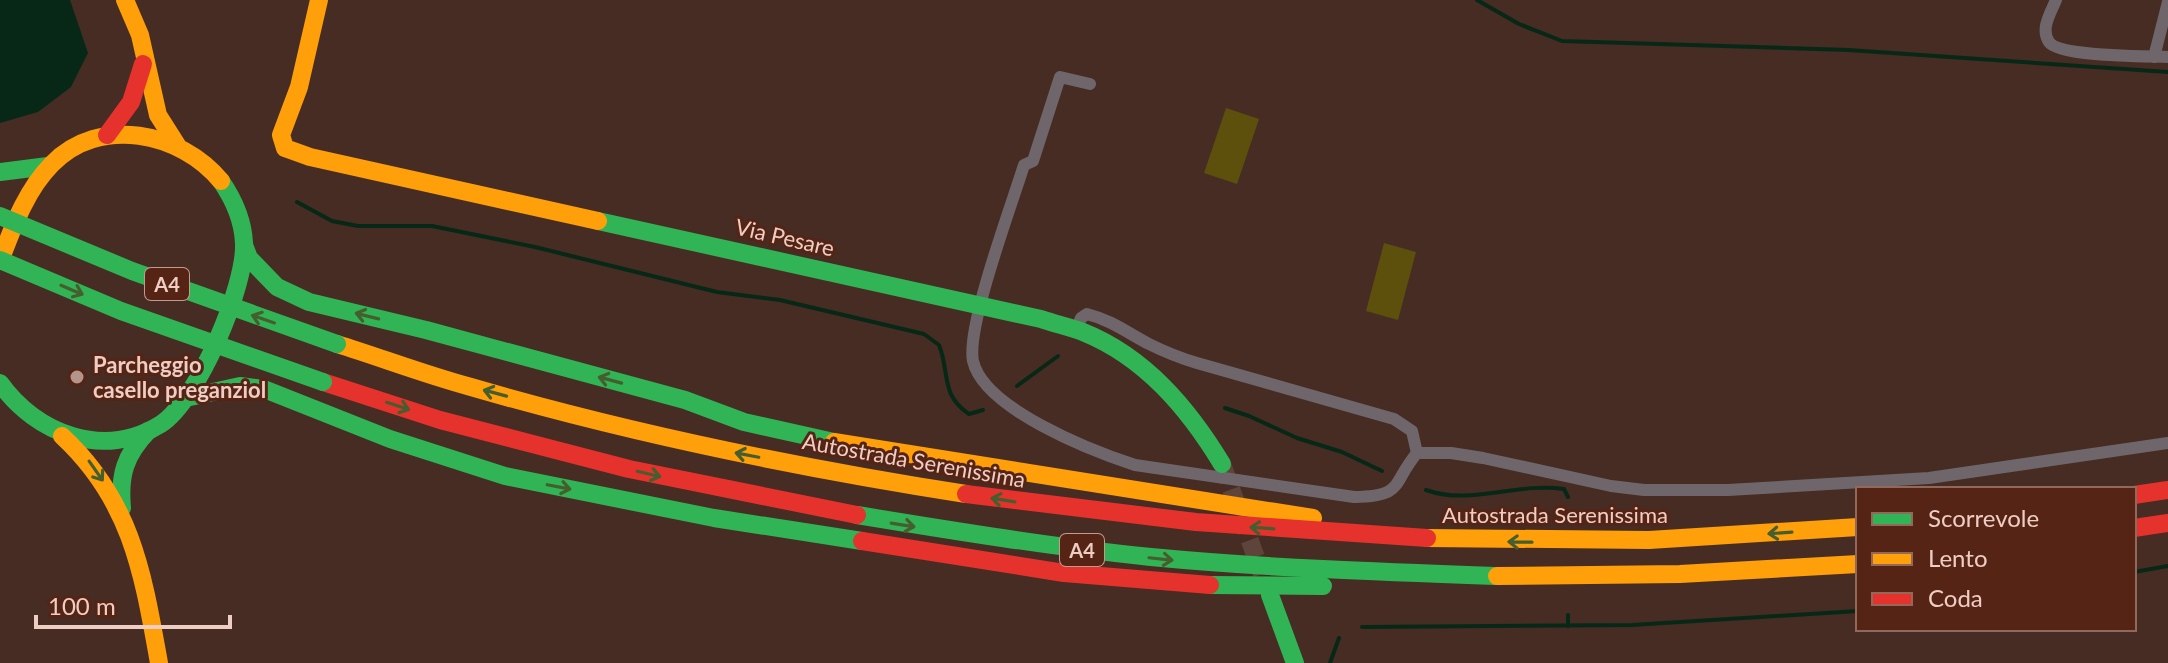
<svg xmlns="http://www.w3.org/2000/svg" width="2168" height="663" viewBox="0 0 2168 663" font-family="Lato,sans-serif">
<style>
.green{fill:#5d4f0c}
.water{fill:#082817}
.lines{fill:none;stroke-linecap:round;stroke-linejoin:round}
.stream{stroke:#082817;stroke-width:4}
.secondary-tunnel{stroke:#5f443b;stroke-width:18;stroke-dasharray:18 9;stroke-linecap:butt}
.street{stroke:#6f666c;stroke-width:12}
.fast{stroke:#30b455;stroke-width:18}
.slow{stroke:#ff9f0a;stroke-width:18}
.jam{stroke:#e5322d;stroke-width:18}
.fast-bridge{stroke:#30b455;stroke-width:18}
.oneway{stroke:#465e2e}
.poi-dot{fill:#b3958c;stroke:#552414;stroke-width:3}
.labels{text-anchor:middle;dominant-baseline:central;stroke-width:6;stroke-linejoin:round;paint-order:stroke}
.shield{fill:#552414;stroke:#c09b8f;stroke-width:2}
.shield-label{font-size:20px;font-weight:bold;fill:#eecec4}
.street-label{font-size:22px;fill:#eecec4;stroke:#552414}
.poi-label{font-size:22px;font-weight:bold;fill:#eecec4;stroke:#552414;text-anchor:start}
</style>
<rect width="100%" height="100%" fill="#462c23"/>
<g class="green">
<polygon points="1226,108 1259,119 1237,184 1204,173"/>
<polygon points="1384,243 1416,252 1398,320 1366,311"/>
</g>
<polygon class="water" points="0,0 70,0 88,53 71,87 38,112 0,123"/>
<g class="lines">
<g class="stream">
<polyline points="1477,0 1519,24 1562,41 1848,50 2168,72"/>
<path d="M297,202L332,221L358,226H432L535,247L717,292L780,300L924,334L939,345C950,372 940,395 969,414L983,410"/>
<polyline points="1017,386 1058,356"/>
<polyline points="1225,408 1249,416 1297,438 1342,452 1382,471"/>
<path d="M1426,490C1470,506 1516,482 1564,489L1568,497"/>
<polyline points="2134,572 2168,566"/>
<polyline points="1568,615 1568,626"/>
<polyline points="1362,627 1632,625 1858,611"/>
<polyline points="1330,663 1339,638"/>
</g>
<polyline class="secondary-tunnel" points="1222,464 1262,574"/>
<g class="street">
<path d="M2056,0C2051,12 2040,29 2049,42C2059,57 2148,56 2168,57"/>
<polyline points="2154,57 2168,2"/>
<path d="M1090,84L1060,77L1033,161L1024,165C1012,204 966,327 973,361C984,409 1092,451 1135,465L1354,497C1405,496 1391,484 1417,453H1451L1483,458L1611,486L1644,490H1728L1929,478L2168,443"/>
<path d="M1076,330L1081,318L1087,314C1111,320 1128,333 1149,344C1165,352 1180,358 1197,363L1394,419L1412,431L1417,453"/>
</g>
<g class="fast">
<polyline points="0,172 48,166"/>
<path d="M598,221L1041,319C1055,324 1070,327 1083,332C1145,357 1188,408 1222,464"/>
<polyline points="244,245 249,258 277,287 309,302 426,330 685,400 744,422 834,442"/>
<path d="M0,383C36,434 104,460 161,424C198,400 246,286 244,243C243,220 234,200 221,181"/>
<polyline points="190,397 240,386 264,389 390,439 505,476 714,518 862,541"/>
<path d="M122,508C119,475 125,455 148,431"/>
<path d="M857,515C955,531 1053,547 1151,557C1266,568 1382,572 1497,576"/>
<polyline points="1210,585 1323,586"/>
<polyline points="1270,595 1295,663"/>
</g>
<g class="slow">
<polyline points="125,0 140,35 158,115 177,145"/>
<polyline points="319,0 299,87 281,135 285,148 310,157 598,221"/>
<path d="M0,261C13,227 26,190 52,164C99,115 181,132 221,181"/>
<path d="M337,344C382,358 426,375 471,387C633,434 799,468 966,494"/>
<path d="M62,436C132,501 143,574 159,663"/>
<polyline points="834,442 1313,518"/>
<polyline points="1427,538 1649,540 1858,527"/>
<polyline points="1497,576 1680,574 1858,564"/>
</g>
<g class="jam">
<polyline points="107,135 131,102 143,64"/>
<polyline points="323,382 440,420 629,469 857,515"/>
<polyline points="966,494 1196,522 1427,538"/>
<polyline points="2134,495 2168,490"/>
<polyline points="2134,528 2168,523"/>
<polyline points="862,541 1064,573 1210,585"/>
</g>
<g class="fast-bridge">
<polyline points="0,216 132,271 337,344"/>
<polyline points="0,260 121,311 323,382"/>
</g>
</g>
<defs><path id="oneway-shaft" d="M-6 0H5M1.5-3L5.5 0L1.5 3" fill="none" stroke-width="1.6" stroke-linecap="round" stroke-linejoin="round" transform="scale(2)"/></defs>
<g class="oneway">
<use href="#oneway-shaft" transform="translate(72 290) rotate(23)"/>
<use href="#oneway-shaft" transform="translate(367 316) rotate(-166)"/>
<use href="#oneway-shaft" transform="translate(263 319) rotate(-161)"/>
<use href="#oneway-shaft" transform="translate(610 380) rotate(-165)"/>
<use href="#oneway-shaft" transform="translate(495 393) rotate(-165)"/>
<use href="#oneway-shaft" transform="translate(398 406) rotate(18)"/>
<use href="#oneway-shaft" transform="translate(747 455) rotate(-169)"/>
<use href="#oneway-shaft" transform="translate(96 471) rotate(55)"/>
<use href="#oneway-shaft" transform="translate(649 474) rotate(13)"/>
<use href="#oneway-shaft" transform="translate(559 487) rotate(11)"/>
<use href="#oneway-shaft" transform="translate(1003 500) rotate(-171)"/>
<use href="#oneway-shaft" transform="translate(903 525) rotate(9)"/>
<use href="#oneway-shaft" transform="translate(1262 528) rotate(-176)"/>
<use href="#oneway-shaft" transform="translate(1780 533) rotate(176)"/>
<use href="#oneway-shaft" transform="translate(1520 542) rotate(-179)"/>
<use href="#oneway-shaft" transform="translate(1161 559) rotate(6)"/>
</g>
<circle class="poi-dot" cx="77" cy="377" r="8"/>
<g class="labels">
<g class="shield">
<rect x="145" y="268" width="44" height="32" rx="6"/>
<rect x="1060" y="534" width="44" height="32" rx="6"/>
</g>
<g class="shield-label">
<text x="167" y="284">A4</text>
<text x="1082" y="550">A4</text>
</g>
<g class="street-label">
<text transform="translate(785 237) rotate(13)">Via Pesare</text>
<text transform="translate(914 460) rotate(10)">Autostrada Serenissima</text>
<text x="1555" y="514">Autostrada Serenissima</text>
</g>
<g class="poi-label">
<text x="93" y="364">Parcheggio<tspan x="93" dy="25">casello preganziol</tspan></text>
</g>
</g>
<rect x="1856" y="487" width="280" height="144" fill="#552414" stroke="#92685a" stroke-width="2"/>
<rect x="1872" y="513" width="40" height="12" fill="#30b455" stroke="#92685a" stroke-width="2"/>
<text x="1928" y="527" font-size="24" fill="#eecec4">Scorrevole</text>
<rect x="1872" y="553" width="40" height="12" fill="#ff9f0a" stroke="#92685a" stroke-width="2"/>
<text x="1928" y="567" font-size="24" fill="#eecec4">Lento</text>
<rect x="1872" y="593" width="40" height="12" fill="#e5322d" stroke="#92685a" stroke-width="2"/>
<text x="1928" y="607" font-size="24" fill="#eecec4">Coda</text>
<path d="M36 615v12h194v-12" fill="none" stroke="#eecec4" stroke-width="4"/>
<text x="48" y="615" font-size="24" fill="#eecec4" stroke="#552414" stroke-width="6" paint-order="stroke">100 m</text>
</svg>
